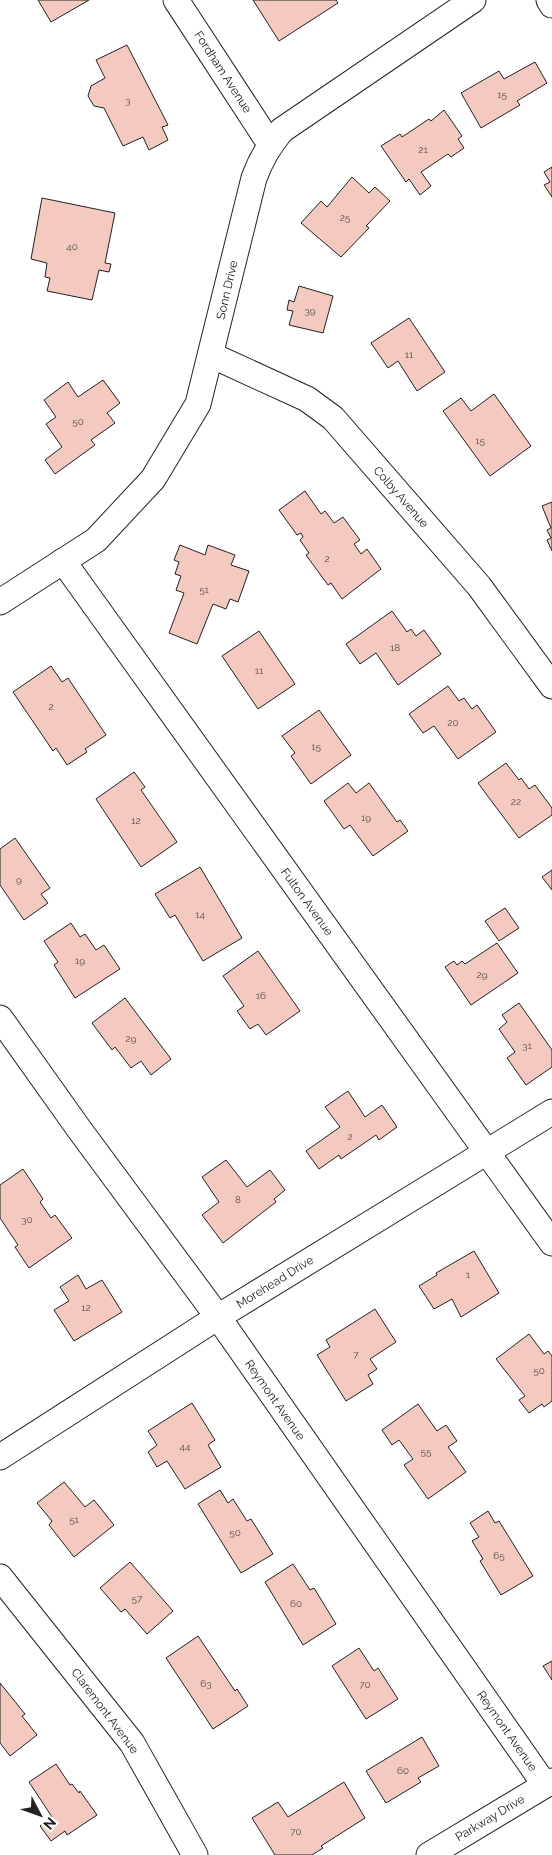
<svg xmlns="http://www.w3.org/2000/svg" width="552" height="1855" viewBox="0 0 552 1855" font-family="Raleway,sans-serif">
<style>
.building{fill:#f3c9c0;stroke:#222}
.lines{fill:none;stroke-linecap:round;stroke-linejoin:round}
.minor-casing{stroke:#222;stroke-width:27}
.minor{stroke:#fff;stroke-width:25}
.labels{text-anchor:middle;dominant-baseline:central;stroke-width:4;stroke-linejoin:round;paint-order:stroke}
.number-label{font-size:10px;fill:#564c4a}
.street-label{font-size:12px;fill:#222;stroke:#fff}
</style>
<rect width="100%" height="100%" fill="#fff"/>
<g class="building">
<polygon points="38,0 89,0 51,22"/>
<polygon points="253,0 336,0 338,3 279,41"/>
<polygon points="127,45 168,125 162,127 168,140 149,150 143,137 123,146 104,108 94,106 88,96 91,86 105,78 96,60"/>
<polygon points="535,62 547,83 517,101 520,105 481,128 461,93 499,71 504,79"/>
<polygon points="444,110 462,136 458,139 464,148 451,157 448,154 421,172 431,186 420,195 409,179 406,182 381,146 400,134 402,137 429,119 431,121"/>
<polygon points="552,167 552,197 544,185 550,182 544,172"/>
<polygon points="352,177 369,193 375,187 390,201 366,226 369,228 341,257 301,223 321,201 327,207"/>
<polygon points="42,198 115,213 105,263 111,264 109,272 99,270 92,300 47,291 50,278 45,277 47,263 31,259"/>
<polygon points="299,286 333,296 323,333 289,325 293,311 287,310 289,300 294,302"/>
<polygon points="409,318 445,372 417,391 398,361 388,368 371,343"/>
<polygon points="103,380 120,403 107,413 115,423 91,440 95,445 55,474 45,460 62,447 46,424 56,417 44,400 68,382 78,397"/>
<polygon points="494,394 531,446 490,476 443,411 461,398 471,411"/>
<polygon points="305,491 321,514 325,511 334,523 343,517 360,540 354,544 361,554 367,549 381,569 342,599 331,583 328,585 306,555 309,553 300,540 303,537 301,533 297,535 279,510"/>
<polygon points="552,502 552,551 547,540 551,538 547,530 551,528 542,506"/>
<polygon points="180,545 205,555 208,545 235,555 231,565 249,571 238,602 230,599 226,609 213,604 197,644 169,633 184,593 176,590 181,576 175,574 179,562 174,560"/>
<polygon points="392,611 407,632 411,629 416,636 424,630 441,654 398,685 376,653 360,664 346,644"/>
<polygon points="259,631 295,684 258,709 222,656"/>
<polygon points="51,666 62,682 68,678 106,735 85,749 87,752 67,765 56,748 53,751 13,692"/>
<polygon points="448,686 459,701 464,698 472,709 477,705 496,732 458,759 434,726 423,733 409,714"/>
<polygon points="319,710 351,755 311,784 291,756 295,753 282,736"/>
<polygon points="506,763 519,780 521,778 529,789 535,785 552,808 552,815 519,838 478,783"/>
<polygon points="134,772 145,787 141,790 177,842 141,867 96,799"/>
<polygon points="348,783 356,793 369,783 397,822 400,820 408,831 373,856 350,825 344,829 324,801"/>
<polygon points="15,838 50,888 41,894 48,903 24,920 0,885 0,849"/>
<polygon points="200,867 242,938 203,961 175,915 170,918 155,894"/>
<polygon points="552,870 552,890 542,877"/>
<polygon points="505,908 519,928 499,941 485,921"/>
<polygon points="71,923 80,937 85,934 96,950 104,945 120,969 75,998 54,965 58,962 44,941"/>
<polygon points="497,943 518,973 471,1005 445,967 454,961 457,965 462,961 465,964"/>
<polygon points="258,951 300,1011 266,1035 258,1024 250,1029 237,1011 244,1006 223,976"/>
<polygon points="125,998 171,1059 151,1075 141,1061 131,1068 115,1047 112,1050 92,1023"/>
<polygon points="519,1003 552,1050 552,1067 526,1085 507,1058 515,1052 499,1029 507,1022 502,1015"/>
<polygon points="348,1091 365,1117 382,1105 397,1127 379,1140 376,1135 341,1159 339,1155 319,1169 306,1151 340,1127 325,1107"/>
<polygon points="226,1160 247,1187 270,1170 285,1190 274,1199 276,1202 223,1243 202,1215 219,1202 202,1177"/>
<polygon points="23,1169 43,1199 40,1202 51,1218 55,1215 72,1238 29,1268 15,1247 18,1245 0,1218 0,1185"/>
<polygon points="474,1251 499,1293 461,1317 452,1299 434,1309 419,1286 437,1275 436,1273"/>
<polygon points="78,1275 86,1289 102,1280 122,1312 74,1341 54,1310 69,1301 60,1287"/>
<polygon points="375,1309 396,1342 370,1359 377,1369 368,1375 373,1384 346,1401 317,1355 330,1347 326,1340"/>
<polygon points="529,1334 544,1354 548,1351 552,1356 552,1401 544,1407 542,1404 529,1413 519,1400 525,1396 496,1359"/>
<polygon points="192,1403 215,1440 208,1445 221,1467 185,1489 167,1461 157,1467 148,1452 157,1445 148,1431"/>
<polygon points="418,1404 437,1431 446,1425 457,1441 448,1447 466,1472 428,1499 404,1465 413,1459 399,1440 392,1445 382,1430"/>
<polygon points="64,1482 85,1507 94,1500 114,1525 74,1557 49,1525 52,1521 37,1503"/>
<polygon points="220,1490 228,1503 233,1499 247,1521 251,1519 273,1554 241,1573 198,1504"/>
<polygon points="488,1511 495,1523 499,1521 533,1576 501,1595 480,1561 483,1559 472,1541 479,1537 470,1523"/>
<polygon points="130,1562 173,1611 147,1634 125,1609 121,1612 100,1588"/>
<polygon points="293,1564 310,1590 314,1588 336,1624 303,1645 265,1582"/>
<polygon points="198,1636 235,1691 237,1689 248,1706 213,1729 166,1658"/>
<polygon points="359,1648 374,1671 378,1668 398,1699 366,1719 332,1666"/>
<polygon points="552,1661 552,1680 543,1666"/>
<polygon points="0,1683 25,1714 22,1716 37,1735 10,1756 0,1743"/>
<polygon points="422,1737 439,1766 418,1778 421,1782 386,1803 366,1771"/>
<polygon points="56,1764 70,1785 72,1784 79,1793 80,1791 97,1815 67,1835 65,1831 51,1841 40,1826 52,1817 29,1782"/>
<polygon points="344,1782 365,1818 321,1846 323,1848 312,1855 275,1855 252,1818 278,1802 288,1817"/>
</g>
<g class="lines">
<defs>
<g id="minor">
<polyline points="176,0 270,144"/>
<polyline points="549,0 552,5"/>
<polyline points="211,355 307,399 333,418 479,586 552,686"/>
<polyline points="63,561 552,1243"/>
<path d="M0,602L96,540L153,479L198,404L254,178C261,159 269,145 282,130L473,0"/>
<polyline points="0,1018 79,1129 218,1317 545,1785"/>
<polyline points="0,1457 218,1317 552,1112"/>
<polyline points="0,1577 132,1743 195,1855"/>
<polyline points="429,1855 552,1781"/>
</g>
</defs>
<use href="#minor" class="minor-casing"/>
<use href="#minor" class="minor"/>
</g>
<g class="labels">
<g class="number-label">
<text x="502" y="94">15</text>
<text x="128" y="100">3</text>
<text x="423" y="149">21</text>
<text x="345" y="217">25</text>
<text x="72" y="246">40</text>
<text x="310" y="310">39</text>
<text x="409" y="354">11</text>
<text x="78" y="421">50</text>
<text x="480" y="440">15</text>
<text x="327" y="558">2</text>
<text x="204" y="589">51</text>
<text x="395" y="647">18</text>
<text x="259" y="670">11</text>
<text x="51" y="706">2</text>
<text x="453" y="722">20</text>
<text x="316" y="746">15</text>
<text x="516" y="801">22</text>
<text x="366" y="817">19</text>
<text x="136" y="820">12</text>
<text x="19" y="879">9</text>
<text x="200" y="914">14</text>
<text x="80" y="960">19</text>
<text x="482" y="974">29</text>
<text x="261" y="995">16</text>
<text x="131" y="1038">29</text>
<text x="527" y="1045">31</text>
<text x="350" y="1136">2</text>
<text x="238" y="1199">8</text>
<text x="27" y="1219">30</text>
<text x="468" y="1274">1</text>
<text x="86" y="1307">12</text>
<text x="356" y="1354">7</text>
<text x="539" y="1370">50</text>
<text x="185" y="1446">44</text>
<text x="426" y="1451">55</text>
<text x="74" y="1519">51</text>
<text x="235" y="1532">50</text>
<text x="499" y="1555">65</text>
<text x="137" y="1598">57</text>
<text x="296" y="1603">60</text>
<text x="206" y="1683">63</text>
<text x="365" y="1684">70</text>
<text x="403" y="1770">60</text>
<text x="296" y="1831">70</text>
</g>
<g class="street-label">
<text transform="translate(223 72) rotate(57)">Fordham Avenue</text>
<text transform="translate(227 290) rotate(-77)">Sonn Drive</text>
<text transform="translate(401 497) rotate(49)">Colby Avenue</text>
<text transform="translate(307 902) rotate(54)">Fulton Avenue</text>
<text transform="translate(275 1282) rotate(-32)">Morehead Drive</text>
<text transform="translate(275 1400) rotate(55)">Reymont Avenue</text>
<text transform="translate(105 1711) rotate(53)">Claremont Avenue</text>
<text transform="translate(507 1731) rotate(55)">Reymont Avenue</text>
<text transform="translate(490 1818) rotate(-31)">Parkway Drive</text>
</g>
</g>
<g transform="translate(40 1815) rotate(131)" stroke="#ffffff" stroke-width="4" paint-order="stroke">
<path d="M0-4L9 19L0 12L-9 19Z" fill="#222222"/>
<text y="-8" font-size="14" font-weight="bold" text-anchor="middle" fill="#222222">N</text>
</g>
</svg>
